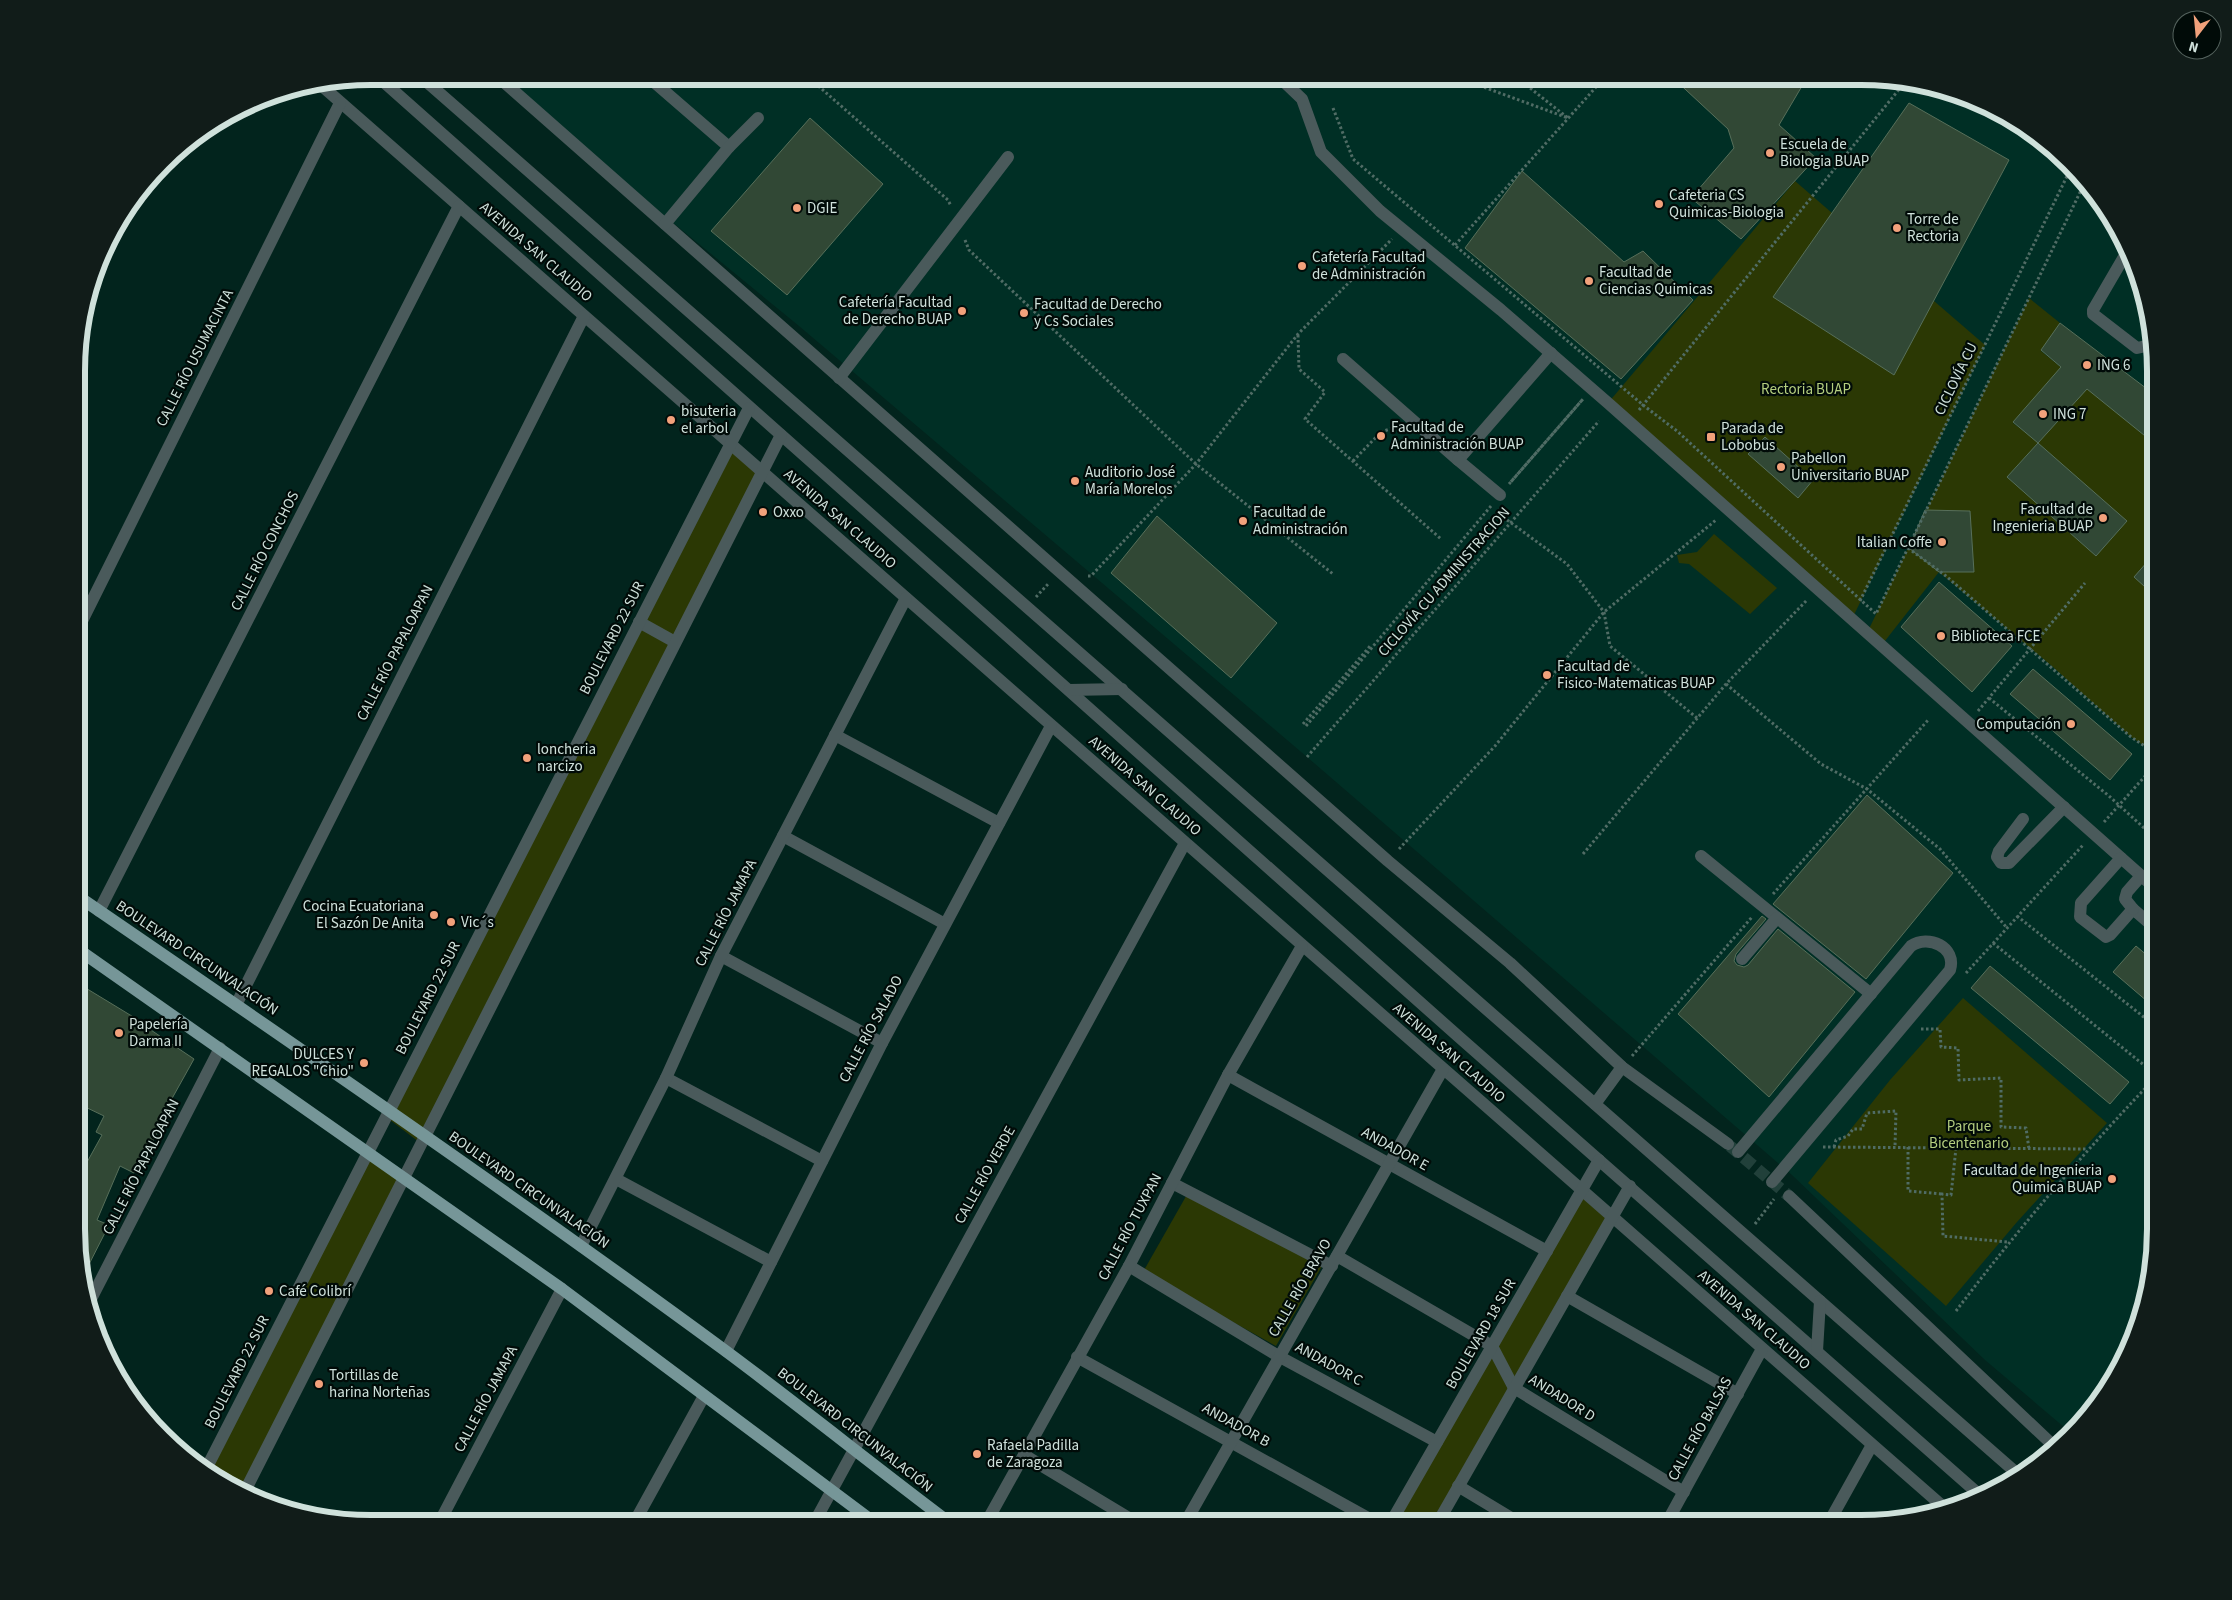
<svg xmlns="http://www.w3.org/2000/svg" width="2232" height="1600" viewBox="0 0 2232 1600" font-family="'Source Sans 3',sans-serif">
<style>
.built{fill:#002f25}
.green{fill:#2b3804;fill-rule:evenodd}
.building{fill:#314835;stroke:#576f5a}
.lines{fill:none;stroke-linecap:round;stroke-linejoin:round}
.minor-tunnel{stroke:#21403a;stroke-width:12;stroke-dasharray:12 6;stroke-linecap:butt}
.path{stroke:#506c65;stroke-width:3;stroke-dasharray:2.5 2.5;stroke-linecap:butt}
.minor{stroke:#4a5a5b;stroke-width:12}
.major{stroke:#769698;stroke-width:12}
.poi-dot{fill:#f1a17b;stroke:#010b08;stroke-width:2}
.labels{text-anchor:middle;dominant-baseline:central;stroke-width:4.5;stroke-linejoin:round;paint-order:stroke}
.poi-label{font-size:15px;fill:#cfe1db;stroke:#010b08;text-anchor:start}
.street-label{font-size:15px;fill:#cfe1db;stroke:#010b08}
.park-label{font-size:15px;fill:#b4ce7f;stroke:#010b08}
.rim{fill:none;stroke:#cfe1db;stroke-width:6}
</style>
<rect width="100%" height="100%" fill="#02241d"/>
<polygon class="built" points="494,76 1880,77 1956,92 2041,137 2095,191 2125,240 2155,352 2155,1248 2140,1324 2095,1409 2071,1433 1985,1360 1792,1175 1307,757 799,326"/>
<g class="green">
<polygon points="1795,181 1985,345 1852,619 1608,403"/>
<path d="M2029,298L2060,323L2041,351L2155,444V483L2149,491L2155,496V753L2131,737L2053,667L1939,572L1881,646L1867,633ZM2045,386L2070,408L2038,442L2013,423ZM2038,443L2126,522L2096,556L2007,477Z"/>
<polygon points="730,444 762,472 419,1142 386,1117"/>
<polygon points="1714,534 1777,588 1750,614 1689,564 1679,563 1677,555 1697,552"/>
<polygon points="1963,998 2107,1123 2017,1222 1946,1306 1808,1183 1890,1080"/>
<polygon points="369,1150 402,1174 243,1493 205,1470"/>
<polygon points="1582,1190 1612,1217 1437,1524 1390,1524"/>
<polygon points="1189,1191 1322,1266 1276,1346 1143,1272"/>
</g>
<g class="building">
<polygon points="1672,77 1796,77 1805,81 1779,125 1816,158 1741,239 1691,198 1734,148 1728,129"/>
<polygon points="1909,103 2009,160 1894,375 1773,297"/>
<polygon points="810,118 883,184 787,295 711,231"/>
<polygon points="1522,171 1624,262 1643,251 1693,300 1621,379 1465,248"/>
<polygon points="2060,323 2155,395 2155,444 2087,389 2038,443 2013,422 2061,367 2041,350"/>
<polygon points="1765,437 1813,480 1798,498 1748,454"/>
<polygon points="2038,443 2127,521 2096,556 2007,477"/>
<polygon points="1925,510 1970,511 1974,572 1939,572 1909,548"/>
<polygon points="1157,516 1277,623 1231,678 1111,573"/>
<polygon points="2155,553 2155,596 2134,577"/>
<polygon points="1939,582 2012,646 1972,692 1901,627"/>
<polygon points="2033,669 2132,754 2110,780 2010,694"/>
<polygon points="1867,795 1953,873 1866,979 1773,904"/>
<polygon points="1762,916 1766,919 1736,954 1734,961 1737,965 1744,967 1748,965 1778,929 1855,992 1769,1097 1678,1014"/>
<polygon points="2136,946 2155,962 2155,1008 2113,972"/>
<polygon points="1990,966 2129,1082 2110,1104 1971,988"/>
<polygon points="84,987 140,1021 139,1022 194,1059 160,1120 163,1121 153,1141 150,1139 134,1173 120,1166 97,1220 109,1225 82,1278 79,1267 79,1160 86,1164 102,1135 96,1132 104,1116 79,1104 79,997"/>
</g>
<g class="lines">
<polyline class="minor-tunnel" points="1730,1146 1789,1196"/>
<g class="path">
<polyline points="807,76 948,200 951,206"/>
<polyline points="1305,77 1310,84"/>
<polyline points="1456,77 1568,118 1516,77"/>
<polyline points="1333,108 1353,159 1643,405 1677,431 1876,614 2085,182"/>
<polyline points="965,240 969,250 1196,464 1333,574"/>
<polyline points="1455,245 1605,77"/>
<polyline points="1298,335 1299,369 1325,392 1305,419 1441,539"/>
<polyline points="1639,410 1905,82"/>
<polyline points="1353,461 1381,432 1396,427"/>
<polyline points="1509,484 1583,399 1509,484"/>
<polyline points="2149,491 2155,496"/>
<polyline points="1499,514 1567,564 1604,612 1610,646 1697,718"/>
<polyline points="1908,548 1946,576 2131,737 2155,753"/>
<polyline points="1088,576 1091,576 1196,464 1298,334 1392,239"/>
<polyline points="1036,597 1049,583"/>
<polyline points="1860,601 2071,168"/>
<polyline points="1726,684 1821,764 1867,789 1940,849 2007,928"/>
<polyline points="1989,698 2109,796 2155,838"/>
<polyline points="1978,711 2085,583"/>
<polyline points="1303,724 1371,645"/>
<polyline points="1306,726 1491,506"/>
<polyline points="1307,757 1599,421"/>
<polyline points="2104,822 2155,765"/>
<polyline points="1399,849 1495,746 1604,612 1716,520"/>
<polyline points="1583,854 1726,684 1807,600"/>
<polyline points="1773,894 1929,719"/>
<polyline points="2017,916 2155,1026"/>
<polyline points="1993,943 2155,1074"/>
<polyline points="1966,973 2083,845"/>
<polyline points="1921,1029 1940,1029 1941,1047 1958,1048 1959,1080 2001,1078 2001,1127 2026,1128 2029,1149"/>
<polyline points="1632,1056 1752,917"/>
<polyline points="1823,1147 2087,1149"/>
<polyline points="1834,1147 1836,1140 1848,1136 1853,1129 1862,1129 1867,1113 1896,1111 1895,1147"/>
<polyline points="1908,1147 1908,1191 1942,1194"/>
<polyline points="1956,1148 1951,1195 1942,1194 1943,1236 2007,1242"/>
<polyline points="1755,1224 1774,1199"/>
<path d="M1956,1311C2018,1229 2084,1152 2155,1078"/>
</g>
<g class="minor">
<polyline points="377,76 1459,1037 1982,1497"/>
<polyline points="420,76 2020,1476"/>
<polyline points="497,76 1388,861 1510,963 1622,1067 1728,1144"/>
<polyline points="647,76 729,147"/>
<polyline points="1279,77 1302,99 1321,152 1380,211 1501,310 1608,403 2155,888"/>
<polyline points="322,86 1947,1510"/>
<polyline points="665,224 729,147 758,118"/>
<polyline points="2128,250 2093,310 2093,314 2137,348 2146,346 2152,339"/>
<polyline points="103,252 113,232"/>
<polyline points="1343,359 1458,460 1551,353"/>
<polyline points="839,378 1008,157"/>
<polyline points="1458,460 1500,495"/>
<polyline points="639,622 675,642"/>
<polyline points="79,627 340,103"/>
<polyline points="1069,690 1122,689"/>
<polyline points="835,735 999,823"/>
<polyline points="2023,819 1999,851 1997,857 2001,863 2009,863 2064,807"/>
<polyline points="783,836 945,924"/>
<polyline points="1701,856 1871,994"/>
<polyline points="2121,858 2081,903 2080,917 2106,937 2110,935 2133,909 2155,928"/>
<polyline points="2133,909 2125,899 2127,892 2141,876"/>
<polyline points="99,911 459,206"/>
<polyline points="721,956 882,1043"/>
<polyline points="1742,959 1777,918"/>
<polyline points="79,969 86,955"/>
<polyline points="236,1005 584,316"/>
<polyline points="1228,1075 1547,1251"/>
<polyline points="666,1078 822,1161"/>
<polyline points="1595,1104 1622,1067"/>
<path d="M1738,1152L1911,946C1928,934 1957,947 1950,970L1772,1182"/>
<polyline points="616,1179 771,1262"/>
<polyline points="1172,1183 1332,1266"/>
<polyline points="1789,1196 2056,1448"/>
<polyline points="581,1246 666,1078 721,956 906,598"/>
<polyline points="1337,1256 1492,1346 1514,1388 1684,1492"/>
<polyline points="1129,1266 1280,1357 1437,1442"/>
<polyline points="1567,1296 1738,1394"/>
<polyline points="90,1301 220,1048"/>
<polyline points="726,1351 882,1043 1051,726"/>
<polyline points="1817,1351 1820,1301"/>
<polyline points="1077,1357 1379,1524"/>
<polyline points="1024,1455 1137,1523"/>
<polyline points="205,1471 749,408"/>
<polyline points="1458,1486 1521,1524"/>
<polyline points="244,1493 781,435"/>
<polyline points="439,1523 562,1289"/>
<polyline points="634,1523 704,1396"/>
<polyline points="814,1523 1185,843"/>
<polyline points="986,1523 1129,1266 1228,1075 1302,946"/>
<polyline points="1185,1523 1443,1069"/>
<polyline points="1390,1524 1599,1160"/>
<polyline points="1437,1524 1630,1186"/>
<polyline points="1666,1524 1762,1349"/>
<polyline points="1828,1524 1872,1445"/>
</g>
<g class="major">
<path d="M79,897C295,1045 512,1194 723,1349C800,1406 874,1466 950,1523"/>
<polyline points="79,950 562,1289 875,1523"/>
</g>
</g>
<g class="poi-dot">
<circle cx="1770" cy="153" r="5"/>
<circle cx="1659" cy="204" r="5"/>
<circle cx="797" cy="208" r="5"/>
<circle cx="1897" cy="228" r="5"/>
<circle cx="1302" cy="266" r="5"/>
<circle cx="1589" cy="281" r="5"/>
<circle cx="962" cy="311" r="5"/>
<circle cx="1024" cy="313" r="5"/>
<circle cx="2087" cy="365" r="5"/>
<circle cx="2043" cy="414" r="5"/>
<circle cx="671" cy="420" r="5"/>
<circle cx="1381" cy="436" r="5"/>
<rect x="1706" y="432" width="10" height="10" rx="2.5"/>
<circle cx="1781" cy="467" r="5"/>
<circle cx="1075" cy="481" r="5"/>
<circle cx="763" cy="512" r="5"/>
<circle cx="2103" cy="518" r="5"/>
<circle cx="1243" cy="521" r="5"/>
<circle cx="1942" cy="542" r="5"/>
<circle cx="1941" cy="636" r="5"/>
<circle cx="1547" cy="675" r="5"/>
<circle cx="2071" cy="724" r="5"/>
<circle cx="527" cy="758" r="5"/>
<circle cx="434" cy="915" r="5"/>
<circle cx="451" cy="922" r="5"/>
<circle cx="119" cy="1033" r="5"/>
<circle cx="364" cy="1063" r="5"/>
<circle cx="2112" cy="1179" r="5"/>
<circle cx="269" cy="1291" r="5"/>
<circle cx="319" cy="1384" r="5"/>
<circle cx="977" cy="1454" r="5"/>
</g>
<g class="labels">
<g class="poi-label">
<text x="1780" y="144">Escuela de<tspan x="1780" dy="17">Biologia BUAP</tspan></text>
<text x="1669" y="195">Cafeteria CS<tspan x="1669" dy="17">Quimicas-Biologia</tspan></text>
<text x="807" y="208">DGIE</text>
<text x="1907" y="219">Torre de<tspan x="1907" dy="17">Rectoria</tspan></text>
<text x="1312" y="257">Cafetería Facultad<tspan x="1312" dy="17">de Administración</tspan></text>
<text x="1599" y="272">Facultad de<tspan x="1599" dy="17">Ciencias Quimicas</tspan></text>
<text x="952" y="302" text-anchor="end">Cafetería Facultad<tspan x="952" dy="17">de Derecho BUAP</tspan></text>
<text x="1034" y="304">Facultad de Derecho<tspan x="1034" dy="17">y Cs Sociales</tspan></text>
<text x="2097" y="365">ING 6</text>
<text x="681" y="411">bisuteria<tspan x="681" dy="17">el arbol</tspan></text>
<text x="2053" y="414">ING 7</text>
<text x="1391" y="427">Facultad de<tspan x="1391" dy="17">Administración BUAP</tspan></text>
<text x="1721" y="428">Parada de<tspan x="1721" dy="17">Lobobus</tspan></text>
<text x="1791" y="458">Pabellon<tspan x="1791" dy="17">Universitario BUAP</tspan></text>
<text x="1085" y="472">Auditorio José<tspan x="1085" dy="17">María Morelos</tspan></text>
<text x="2093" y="509" text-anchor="end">Facultad de<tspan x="2093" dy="17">Ingenieria BUAP</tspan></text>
<text x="773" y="512">Oxxo</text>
<text x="1253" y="512">Facultad de<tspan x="1253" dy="17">Administración</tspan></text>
<text x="1932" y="542" text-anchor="end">Italian Coffe</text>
<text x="1951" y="636">Biblioteca FCE</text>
<text x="1557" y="666">Facultad de<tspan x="1557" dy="17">Fisico-Matematicas BUAP</tspan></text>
<text x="2061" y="724" text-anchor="end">Computación</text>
<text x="537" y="749">loncheria<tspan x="537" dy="17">narcizo</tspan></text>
<text x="424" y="906" text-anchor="end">Cocina Ecuatoriana<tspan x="424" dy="17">El Sazón De Anita</tspan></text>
<text x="461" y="922">Vic´s</text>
<text x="129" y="1024">Papelería<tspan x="129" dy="17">Darma II</tspan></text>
<text x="354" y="1054" text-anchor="end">DULCES Y<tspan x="354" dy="17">REGALOS "Chio"</tspan></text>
<text x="2102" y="1170" text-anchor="end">Facultad de Ingenieria<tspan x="2102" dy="17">Quimica BUAP</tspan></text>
<text x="279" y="1291">Café Colibrí</text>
<text x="329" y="1375">Tortillas de<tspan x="329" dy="17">harina Norteñas</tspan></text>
<text x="987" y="1445">Rafaela Padilla<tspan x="987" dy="17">de Zaragoza</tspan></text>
</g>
<g class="street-label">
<text transform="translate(536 252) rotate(41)">AVENIDA SAN CLAUDIO</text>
<text transform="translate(195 358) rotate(-63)">CALLE RÍO USUMACINTA</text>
<text transform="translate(1956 379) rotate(-64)">CICLOVÍA CU</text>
<text transform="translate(840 519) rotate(41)">AVENIDA SAN CLAUDIO</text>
<text transform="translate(265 551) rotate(-63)">CALLE RÍO CONCHOS</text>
<text transform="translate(1444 582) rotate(-49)">CICLOVÍA CU ADMINISTRACION</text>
<text transform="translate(612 638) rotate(-63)">BOULEVARD 22 SUR</text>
<text transform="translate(395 653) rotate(-63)">CALLE RÍO PAPALOAPAN</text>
<text transform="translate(1145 786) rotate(41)">AVENIDA SAN CLAUDIO</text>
<text transform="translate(726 913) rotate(-63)">CALLE RÍO JAMAPA</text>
<text transform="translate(197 958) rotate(34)">BOULEVARD CIRCUNVALACIÓN</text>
<text transform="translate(428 998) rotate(-63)">BOULEVARD 22 SUR</text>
<text transform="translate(871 1029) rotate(-62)">CALLE RÍO SALADO</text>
<text transform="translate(1449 1053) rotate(41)">AVENIDA SAN CLAUDIO</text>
<text transform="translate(1395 1149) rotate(29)">ANDADOR E</text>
<text transform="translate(141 1167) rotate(-63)">CALLE RÍO PAPALOAPAN</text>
<text transform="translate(985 1175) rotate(-61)">CALLE RÍO VERDE</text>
<text transform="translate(529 1190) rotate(35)">BOULEVARD CIRCUNVALACIÓN</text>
<text transform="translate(1130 1227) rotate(-62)">CALLE RÍO TUXPAN</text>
<text transform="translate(1300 1288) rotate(-60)">CALLE RÍO BRAVO</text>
<text transform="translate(1754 1320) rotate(41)">AVENIDA SAN CLAUDIO</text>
<text transform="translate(1481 1334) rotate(-60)">BOULEVARD 18 SUR</text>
<text transform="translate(1329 1364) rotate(29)">ANDADOR C</text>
<text transform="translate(237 1372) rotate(-63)">BOULEVARD 22 SUR</text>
<text transform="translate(1562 1398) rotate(32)">ANDADOR D</text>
<text transform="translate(486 1399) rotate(-62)">CALLE RÍO JAMAPA</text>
<text transform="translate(1236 1425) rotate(29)">ANDADOR B</text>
<text transform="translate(1700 1429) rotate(-61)">CALLE RÍO BALSAS</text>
<text transform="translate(855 1430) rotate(38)">BOULEVARD CIRCUNVALACIÓN</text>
</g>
<g class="park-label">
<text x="1806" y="389">Rectoria BUAP</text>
<text x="1969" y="1126">Parque<tspan x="1969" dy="17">Bicentenario</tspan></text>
</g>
</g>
<path d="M0 0H2232V1600H0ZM371 85H1861A286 286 0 0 1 2147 371V1229A286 286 0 0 1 1861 1515H371A286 286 0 0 1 85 1229V371A286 286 0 0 1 371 85Z" fill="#111c19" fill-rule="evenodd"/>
<path class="rim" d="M371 85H1861A286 286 0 0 1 2147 371V1229A286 286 0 0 1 1861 1515H371A286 286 0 0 1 85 1229V371A286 286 0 0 1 371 85Z"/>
<g transform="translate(2197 35) rotate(196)"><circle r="24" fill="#010b08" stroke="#53615c"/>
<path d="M0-4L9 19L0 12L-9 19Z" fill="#f1a17b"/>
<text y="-8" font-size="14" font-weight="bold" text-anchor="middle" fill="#cfe1db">N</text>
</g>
</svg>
